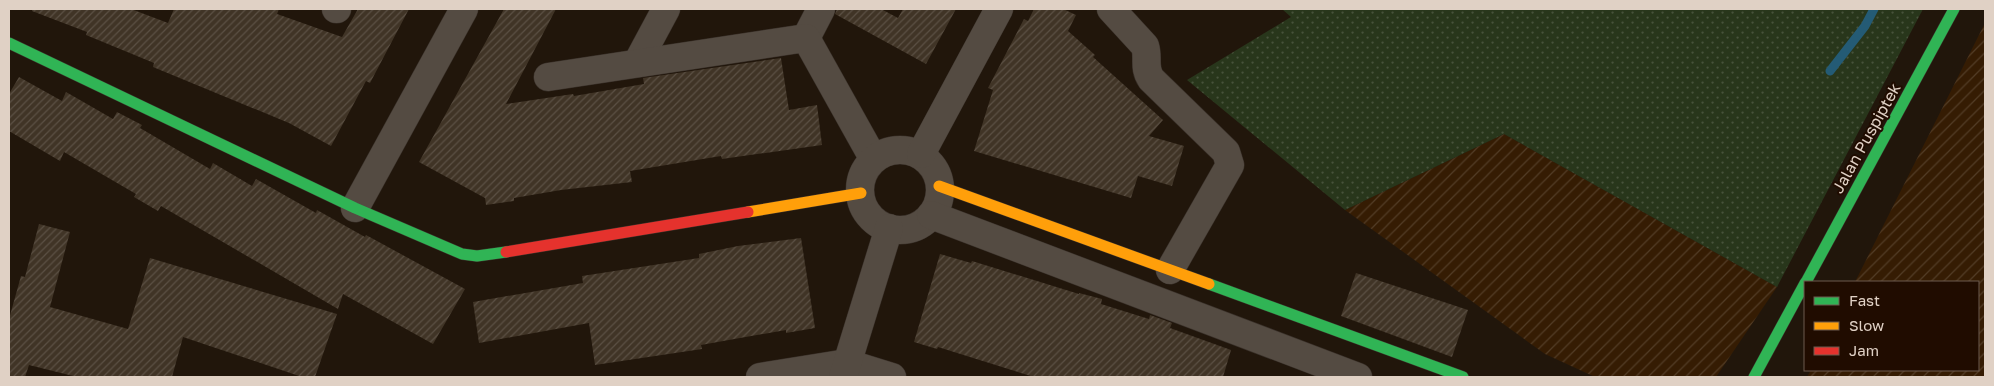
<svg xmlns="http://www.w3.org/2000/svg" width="1994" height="386" viewBox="0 0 1994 386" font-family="'Golos Text',sans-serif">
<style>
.industrial{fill:url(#industrial-furrows)}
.green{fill:url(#green-dots)}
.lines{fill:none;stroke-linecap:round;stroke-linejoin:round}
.stream{stroke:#245b75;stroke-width:9}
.building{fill:url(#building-hatch)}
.street-casing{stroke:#3a312a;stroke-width:29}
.fast-casing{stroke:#3a312a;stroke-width:12}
.slow-casing{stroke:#3a312a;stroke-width:12}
.jam-casing{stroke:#3a312a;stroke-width:12}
.street{stroke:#544b42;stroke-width:28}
.fast{stroke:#30b455;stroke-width:11}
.slow{stroke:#ff9f0a;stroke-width:11}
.jam{stroke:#e5322d;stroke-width:11}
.labels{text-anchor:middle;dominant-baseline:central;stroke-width:4;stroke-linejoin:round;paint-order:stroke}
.street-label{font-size:16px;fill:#e0d1c5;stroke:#200c00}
</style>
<defs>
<pattern id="industrial-furrows" width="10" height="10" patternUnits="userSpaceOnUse" patternTransform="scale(1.25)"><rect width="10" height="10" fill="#351c03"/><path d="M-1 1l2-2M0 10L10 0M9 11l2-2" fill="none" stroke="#523c26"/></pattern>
<pattern id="green-dots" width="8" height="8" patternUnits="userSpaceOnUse" patternTransform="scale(1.25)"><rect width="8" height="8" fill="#28361b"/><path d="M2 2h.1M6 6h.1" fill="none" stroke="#47523b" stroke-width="1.8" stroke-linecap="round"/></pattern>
<pattern id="building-hatch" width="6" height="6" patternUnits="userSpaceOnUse" patternTransform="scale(1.25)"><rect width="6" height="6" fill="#403426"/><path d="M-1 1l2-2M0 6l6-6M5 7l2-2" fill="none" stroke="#5b5044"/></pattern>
</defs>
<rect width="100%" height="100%" fill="#21160b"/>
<g class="industrial">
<polygon points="1985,23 1985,377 1807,377 1811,370 1978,370 1978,282 1855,282"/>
<polygon points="1504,134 1777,287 1716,377 1595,377 1545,354 1345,210"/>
</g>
<polygon class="green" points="1282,9 1923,9 1777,287 1504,134 1345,210 1187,80 1291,17"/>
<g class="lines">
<polyline class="stream" points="1830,71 1865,26 1874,9"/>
</g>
<g class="building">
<polygon points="32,9 131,9 168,23 174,9 279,9 277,14 342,37 358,9 409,9 370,83 366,81 331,146 289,123 153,67 154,63 86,35 87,32 32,11"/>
<polygon points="504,9 556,9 506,104 573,94 574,96 644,84 643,78 781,58 789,110 817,105 822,145 722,159 721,156 630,171 632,182 561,190 514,198 514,201 486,205 485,198 419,162"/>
<polygon points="837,9 881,9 898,18 903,9 956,9 926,64 835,14"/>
<polygon points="1034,9 1063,9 1076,15 1068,31 1095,55 1093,57 1163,120 1149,136 1184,146 1172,186 1138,176 1131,198 974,151 993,90 988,88 1024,19 1028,21"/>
<polygon points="19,77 62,101 66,92 113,119 117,112 142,125 140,128 210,169 213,163 252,186 256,179 316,213 317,210 365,237 366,235 465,289 433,344 343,294 338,309 161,206 158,211 134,197 136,194 64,152 60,161 9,131 9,94"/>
<polygon points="39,224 70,232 50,307 128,329 150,258 337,314 315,377 302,377 183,337 172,377 77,377 29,365 25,377 9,377 9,319 21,276 25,277"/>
<polygon points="801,238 815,328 786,333 786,330 740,338 701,345 702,349 595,365 589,323 479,343 473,302 583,283 582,276 699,258 699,254 738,246"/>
<polygon points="940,254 971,263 972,261 1079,294 1079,293 1102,299 1101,304 1149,319 1150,315 1172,323 1170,328 1231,350 1223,377 1034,377 938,347 937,349 914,342"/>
<polygon points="1356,273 1468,310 1452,357 1341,316"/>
</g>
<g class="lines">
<defs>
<g id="street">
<polyline points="336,9 337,9"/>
<path d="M1111,9L1145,46C1149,59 1143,67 1151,79L1226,152L1230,165L1170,270"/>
<polyline points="806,38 821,9"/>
<polyline points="637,63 666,9"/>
<polyline points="548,77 806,38 873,158"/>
<circle cx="900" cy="190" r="40"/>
<polyline points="921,154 999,9"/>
<polyline points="355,208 464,9"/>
<polyline points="931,215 1358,377"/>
<polyline points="760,377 847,363 892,377"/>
<polyline points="843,377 889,228"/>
</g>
<g id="fast">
<polyline points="9,43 355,208 462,254 477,256 506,252"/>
<polyline points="1806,282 1954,9"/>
<polyline points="1209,284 1463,377"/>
<polyline points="1754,377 1805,283"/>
</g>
<g id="slow">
<polyline points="939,186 1209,284"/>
<polyline points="748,212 861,193"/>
</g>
<polyline id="jam" points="506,252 748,212"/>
</defs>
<use href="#street" class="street-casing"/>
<use href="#fast" class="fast-casing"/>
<use href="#slow" class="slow-casing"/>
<use href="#jam" class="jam-casing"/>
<use href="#street" class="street"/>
<use href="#fast" class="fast"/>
<use href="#slow" class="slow"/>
<use href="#jam" class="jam"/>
</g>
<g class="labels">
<g class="street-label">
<text transform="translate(1866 138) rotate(-61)">Jalan Puspiptek</text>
</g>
</g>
<rect width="1994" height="386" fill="none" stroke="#e0d1c5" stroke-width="20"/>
<rect x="1804" y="281" width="175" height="90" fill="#200c00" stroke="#6d5b4f"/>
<rect x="1814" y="297" width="25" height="8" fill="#30b455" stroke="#6d5b4f"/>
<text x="1849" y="306" font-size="15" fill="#e0d1c5">Fast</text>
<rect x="1814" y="322" width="25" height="8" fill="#ff9f0a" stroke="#6d5b4f"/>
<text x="1849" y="331" font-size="15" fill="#e0d1c5">Slow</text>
<rect x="1814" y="347" width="25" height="8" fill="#e5322d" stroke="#6d5b4f"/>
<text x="1849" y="356" font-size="15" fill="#e0d1c5">Jam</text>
</svg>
